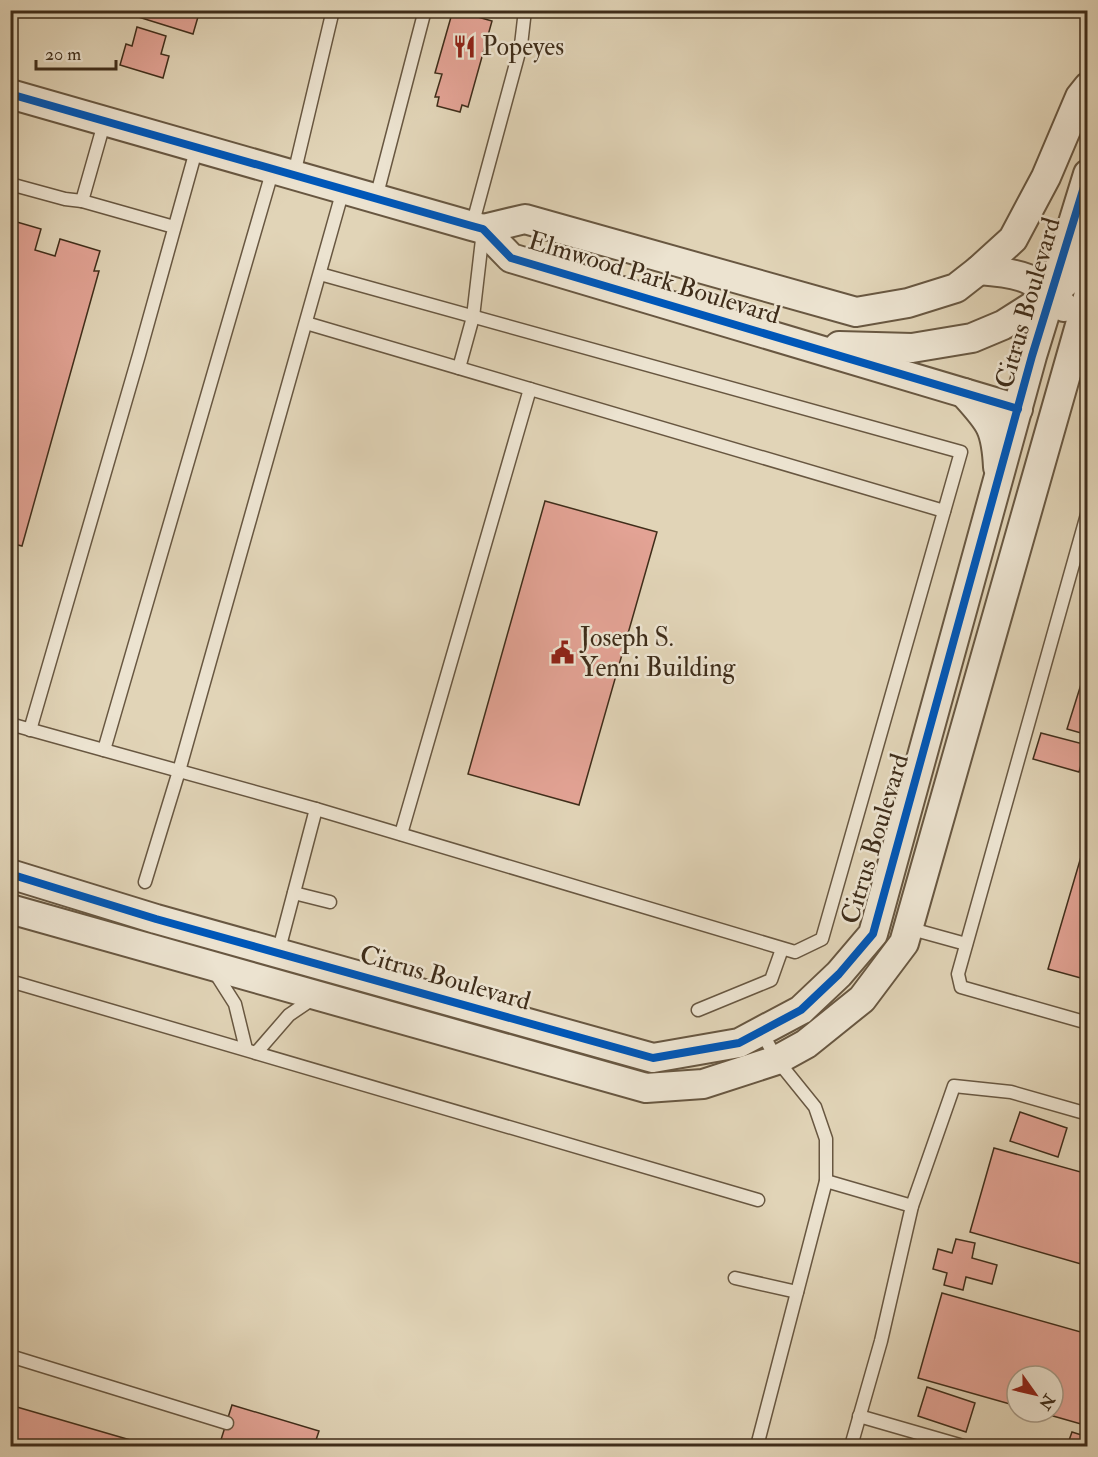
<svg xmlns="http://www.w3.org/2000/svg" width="1098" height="1457" viewBox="0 0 1098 1457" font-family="'IM FELL Double Pica',serif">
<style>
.building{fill:#e3a395;stroke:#3f2d1a;stroke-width:1.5}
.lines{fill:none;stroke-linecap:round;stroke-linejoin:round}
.service-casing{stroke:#685741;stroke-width:15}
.tertiary-casing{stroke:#685741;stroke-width:32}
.service{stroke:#ece3d0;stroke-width:12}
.tertiary{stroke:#ece3d0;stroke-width:28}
.cycleway-casing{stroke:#ece3d0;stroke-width:11}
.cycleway{stroke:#0057b8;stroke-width:8}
.labels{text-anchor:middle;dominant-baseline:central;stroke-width:5;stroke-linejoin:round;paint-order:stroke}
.poi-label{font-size:26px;fill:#3f2d1a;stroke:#ece3d0;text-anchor:start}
.street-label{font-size:26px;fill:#3f2d1a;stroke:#ece3d0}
</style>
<rect width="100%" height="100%" fill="#e1d4b7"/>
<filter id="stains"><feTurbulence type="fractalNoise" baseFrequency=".00333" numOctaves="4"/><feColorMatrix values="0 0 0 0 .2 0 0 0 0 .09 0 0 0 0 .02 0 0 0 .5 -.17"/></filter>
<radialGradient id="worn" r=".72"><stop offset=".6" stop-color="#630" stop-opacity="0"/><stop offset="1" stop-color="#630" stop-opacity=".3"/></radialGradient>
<g class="building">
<polygon points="116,10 200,10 193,34"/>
<polygon points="453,10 492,21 468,107 462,105 460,112 437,106 439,97 435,97 442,74 435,73"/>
<polygon points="137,27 166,36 161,54 169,56 163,78 120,65 126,44 132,46"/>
<polygon points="10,220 41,229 35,250 55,256 60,239 100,251 94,271 99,271 22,546 10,543"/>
<polygon points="545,501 657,532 579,805 468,774"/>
<polygon points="1088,662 1088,735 1067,729"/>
<polygon points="1041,733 1087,745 1079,772 1033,759"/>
<polygon points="1088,833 1088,980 1048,969"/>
<polygon points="1020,1112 1067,1128 1058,1157 1010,1141"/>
<polygon points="994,1148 1088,1174 1088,1266 970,1232"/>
<polygon points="956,1239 975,1243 972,1258 997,1265 992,1284 966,1277 963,1290 944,1285 947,1273 933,1269 938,1249 952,1253"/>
<polygon points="942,1293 1088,1334 1088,1426 1039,1412 1053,1412 1053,1376 1017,1376 1017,1406 918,1378"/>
<polygon points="927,1387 975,1403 966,1432 918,1416"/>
<polygon points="10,1405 151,1446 10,1446"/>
<polygon points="232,1405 319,1431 314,1446 219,1446"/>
<polygon points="1072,1432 1088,1437 1088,1446 1067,1446"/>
</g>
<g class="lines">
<defs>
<g id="service">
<polyline points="105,120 82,201 174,227"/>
<polyline points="294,174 333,10"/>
<polyline points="10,184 65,199 82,201"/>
<polyline points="376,198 425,10"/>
<polyline points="472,226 521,45 525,10"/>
<polyline points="306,323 944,511"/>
<polyline points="459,368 473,317 483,231"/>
<polyline points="1088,511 958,974 961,987 1088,1023"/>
<polyline points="10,724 316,809 795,952 822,939 961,452 320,274"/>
<polyline points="30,730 139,355 197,147"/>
<polyline points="104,750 273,169"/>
<polyline points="401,834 530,389"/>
<polyline points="145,882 179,771 343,190"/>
<polyline points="294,893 330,902"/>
<polyline points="908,928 966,944"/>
<polyline points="278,953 316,809"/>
<polyline points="214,971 235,1004 246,1049"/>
<polyline points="10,981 758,1200"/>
<polyline points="698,1010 771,980 782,949"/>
<polyline points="256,1053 289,1015 314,998"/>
<polyline points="826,1181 912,1206"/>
<polyline points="735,1278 797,1292"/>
<polyline points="10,1356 227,1423"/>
<polyline points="859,1416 963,1446"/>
<polyline points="757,1446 826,1181 826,1139 815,1107 777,1060 761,1031"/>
<polyline points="851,1446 881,1341 912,1206 954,1086 1011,1092 1088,1114"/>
</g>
<g id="tertiary">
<polyline points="10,94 472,226 483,229 511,258 1018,409"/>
<polyline points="483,229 525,219 856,312 908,303 956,288 979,270 1013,239 1046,177 1080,97 1088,87"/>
<path d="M979,270C1019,273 1037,277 1064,307"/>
<polyline points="839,346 912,348 972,338 1003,325 1052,294 1071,277 1088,250"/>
<path d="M964,393C990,422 996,427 998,467"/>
<polyline points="10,874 156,919 653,1058 739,1043 801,1010 839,974 873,934 1032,356 1088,174"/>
<polyline points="10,909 646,1088 703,1084 777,1060 806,1044 862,999 904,943 1088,297"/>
</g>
</defs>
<use href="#service" class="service-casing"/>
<use href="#tertiary" class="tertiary-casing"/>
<use href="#service" class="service"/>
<use href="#tertiary" class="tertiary"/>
<defs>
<g id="cycleway">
<polyline points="10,94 472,226 483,229 511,258 1018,409"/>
<polyline points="10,874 156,919 653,1058 739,1043 801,1010 839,974 873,934 1032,356 1088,174"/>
</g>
</defs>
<use href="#cycleway" class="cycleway-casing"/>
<use href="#cycleway" class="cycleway"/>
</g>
<defs>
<symbol id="restaurant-bare" viewBox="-9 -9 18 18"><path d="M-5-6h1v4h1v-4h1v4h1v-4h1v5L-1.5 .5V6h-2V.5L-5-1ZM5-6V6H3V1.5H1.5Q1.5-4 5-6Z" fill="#8f2418" stroke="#ece3d0" stroke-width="2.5" paint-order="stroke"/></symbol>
<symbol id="civic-bare" viewBox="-9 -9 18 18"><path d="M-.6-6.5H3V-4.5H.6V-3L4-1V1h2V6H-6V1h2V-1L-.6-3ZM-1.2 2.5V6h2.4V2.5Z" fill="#8f2418" stroke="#ece3d0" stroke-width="2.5" paint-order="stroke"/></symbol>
</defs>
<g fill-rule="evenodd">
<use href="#restaurant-bare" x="448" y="30" width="33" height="33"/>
<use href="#civic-bare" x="546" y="636" width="33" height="33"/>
</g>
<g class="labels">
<g class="poi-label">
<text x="482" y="47">Popeyes</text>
<text x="580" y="638">Joseph S.<tspan x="580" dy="30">Yenni Building</tspan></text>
</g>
<g class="street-label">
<text transform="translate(654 278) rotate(17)">Elmwood Park Boulevard</text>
<text transform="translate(1028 303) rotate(-74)">Citrus Boulevard</text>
<text transform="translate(875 839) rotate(-73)">Citrus Boulevard</text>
<text transform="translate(445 978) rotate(16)">Citrus Boulevard</text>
</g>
</g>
<rect width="1098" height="1457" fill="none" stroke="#e1d4b7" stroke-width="36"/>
<rect x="12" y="12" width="1074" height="1433" fill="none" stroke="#3f2d1a" stroke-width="3"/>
<rect x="18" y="18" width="1062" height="1421" fill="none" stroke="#3f2d1a" stroke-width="1.5"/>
<g transform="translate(1035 1394) rotate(124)"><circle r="28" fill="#ece3d0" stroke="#a79a87" stroke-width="1.5"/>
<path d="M0-4.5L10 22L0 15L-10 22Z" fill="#8f2418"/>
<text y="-9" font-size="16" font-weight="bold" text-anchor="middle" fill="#3f2d1a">N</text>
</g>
<path d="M36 60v9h80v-9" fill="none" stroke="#3f2d1a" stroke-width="3"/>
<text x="45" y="60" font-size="18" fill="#3f2d1a" stroke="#ece3d0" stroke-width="4.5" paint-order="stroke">20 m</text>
<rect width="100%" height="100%" filter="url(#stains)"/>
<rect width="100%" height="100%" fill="url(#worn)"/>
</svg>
